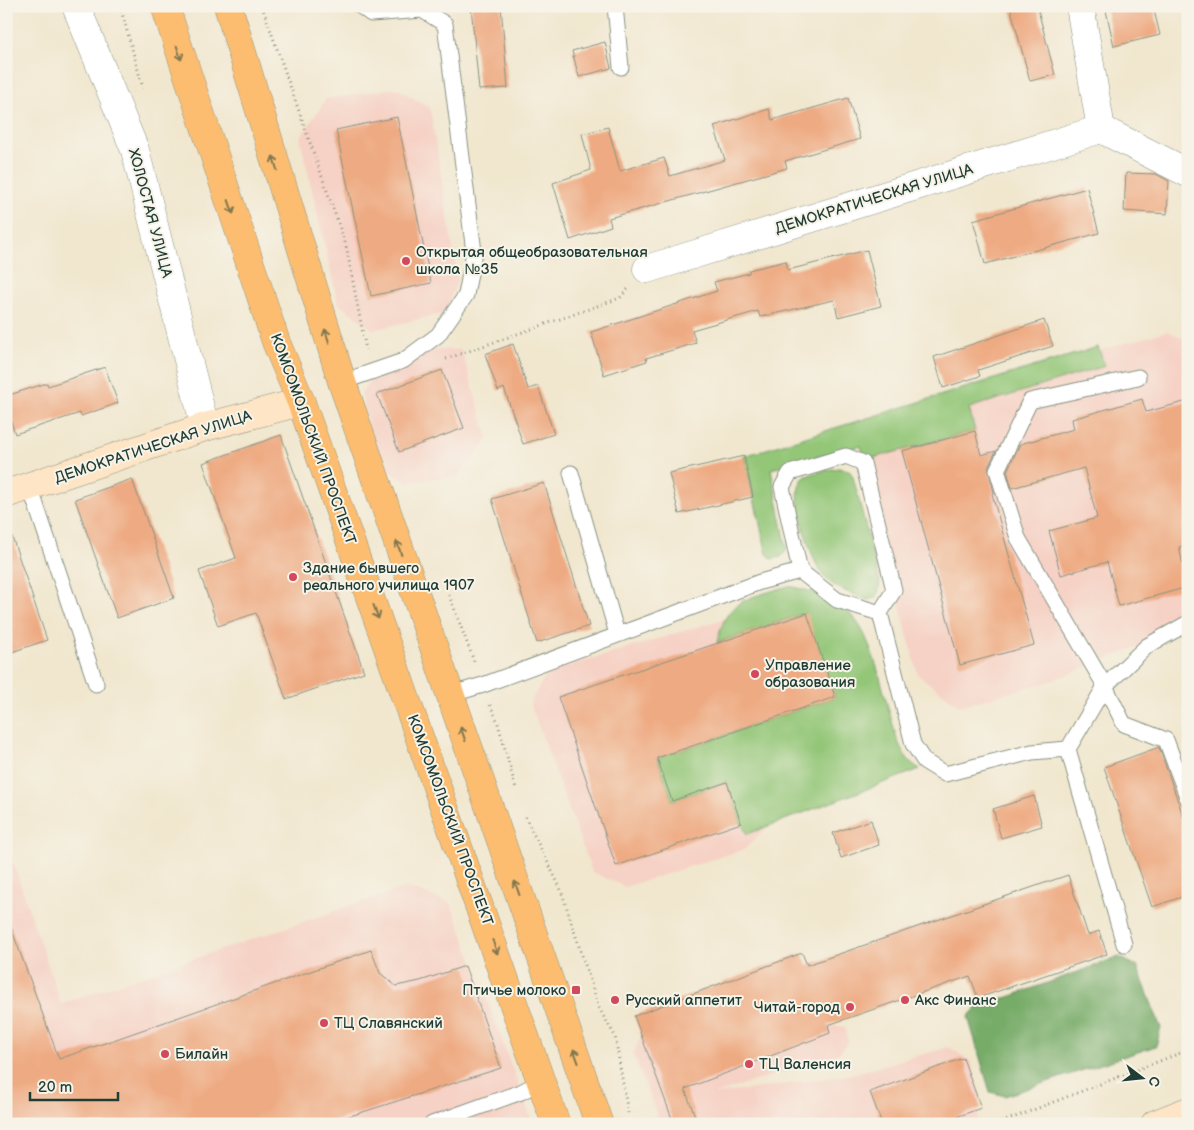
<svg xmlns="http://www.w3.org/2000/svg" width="1194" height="1130" viewBox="0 0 1194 1130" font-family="'Balsamiq Sans',sans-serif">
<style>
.built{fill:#f6d1c5}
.green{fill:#93c677;stroke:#598256}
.forest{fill:#76ab68;stroke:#4a744e}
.building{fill:#eeab83}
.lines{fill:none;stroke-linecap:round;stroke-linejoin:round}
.lane-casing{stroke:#889282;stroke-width:17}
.street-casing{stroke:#889282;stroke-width:29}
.secondary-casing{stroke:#889282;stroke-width:29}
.primary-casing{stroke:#889282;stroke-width:29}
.path{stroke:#889282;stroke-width:3;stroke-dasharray:1 4;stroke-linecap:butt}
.lane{stroke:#fff;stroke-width:15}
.street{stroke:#fff;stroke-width:28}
.secondary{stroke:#fee5c5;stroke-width:28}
.primary{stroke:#fcbd6f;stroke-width:28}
.oneway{stroke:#82774f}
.poi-dot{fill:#d1495b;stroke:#f7f3e8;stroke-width:2}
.labels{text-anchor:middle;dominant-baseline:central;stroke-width:4;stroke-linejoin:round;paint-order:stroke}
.street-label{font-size:15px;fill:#1f3d34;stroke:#f7f3e8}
.poi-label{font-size:15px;fill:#1f3d34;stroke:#f7f3e8;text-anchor:start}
</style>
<rect width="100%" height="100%" fill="#f7f3e8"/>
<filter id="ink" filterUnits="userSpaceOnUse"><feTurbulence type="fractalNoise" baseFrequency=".02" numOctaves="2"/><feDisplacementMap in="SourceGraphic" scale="10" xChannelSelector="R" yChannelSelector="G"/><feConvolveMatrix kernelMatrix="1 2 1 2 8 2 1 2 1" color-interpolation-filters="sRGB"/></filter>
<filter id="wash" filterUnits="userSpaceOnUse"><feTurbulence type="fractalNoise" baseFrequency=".0096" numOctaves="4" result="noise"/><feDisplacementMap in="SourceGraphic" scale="20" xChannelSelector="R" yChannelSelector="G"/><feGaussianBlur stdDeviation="1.12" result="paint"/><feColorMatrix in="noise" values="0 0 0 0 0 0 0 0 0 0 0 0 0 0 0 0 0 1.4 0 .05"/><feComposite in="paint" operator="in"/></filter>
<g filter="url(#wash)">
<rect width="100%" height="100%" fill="#f1e7cf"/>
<g class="built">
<polygon points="397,88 430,108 458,279 445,313 373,330 338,303 300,138 326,99"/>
<polygon points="1167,331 1188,340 1188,627 1051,681 960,706 918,675 863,466 881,414"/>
<polygon points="461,349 488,438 458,476 407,481 380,467 361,394 374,373 437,350"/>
<polygon points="817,590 868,694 769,825 745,849 625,887 592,872 530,703 547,673"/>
<polygon points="6,842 61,1004 406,887 451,903 533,1124 6,1124"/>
<polygon points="828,1025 845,1027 848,1042 838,1054 712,1095 848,1075 949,1047 971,1061 980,1094 977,1123 644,1124 658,1117 633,1053 642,1035"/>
</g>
<g class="green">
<polygon points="1098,347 1105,366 969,408 975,431 865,460 861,446 771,469 787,550 781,557 772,559 767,554 744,456"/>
<path d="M838,468L849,470L853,477L880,583L877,597L868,600C853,594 835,589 824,577C812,563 786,488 805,477C814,472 828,470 838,468Z"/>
<path d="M788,586C811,590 836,599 853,617C873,638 884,696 893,725C898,743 903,759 920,769L747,834L741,823L727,782L672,801L657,758L835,697L806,613L717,643C726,597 749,599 788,586Z"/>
</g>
<polygon class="forest" points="1119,957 1137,966 1161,1028 1156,1046 1005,1096 990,1092 968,1017 975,1009"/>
<g id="blocks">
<g class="building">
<polygon points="471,6 501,6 508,88 479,90"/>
<polygon points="1010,6 1037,6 1055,75 1030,81"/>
<polygon points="1105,6 1153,6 1160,35 1114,46"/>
<polygon points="605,42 611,68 579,77 572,51"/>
<polygon points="848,98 860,139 785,161 787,168 609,218 611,226 570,240 553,183 591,170 582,134 608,127 620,171 664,158 670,176 725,160 714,126 769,109 772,120"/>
<polygon points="397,117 431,283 371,296 336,130"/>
<polygon points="1126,173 1156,174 1169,181 1167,214 1124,211"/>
<polygon points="1087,188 1099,233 985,264 973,220"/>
<polygon points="867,250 881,306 838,317 834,300 760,317 758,311 692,330 696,343 646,358 647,361 604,375 591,332 717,291 714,282 749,273 749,270 786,261 788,270"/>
<polygon points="1044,320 1053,346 978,370 980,376 943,388 934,357"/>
<polygon points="513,344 528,389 538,386 554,434 523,444 504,388 498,391 485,354"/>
<polygon points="105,367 118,403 81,416 80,413 15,434 6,406 6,396 47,383 48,386"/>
<polygon points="442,370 464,428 399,452 377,394"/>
<polygon points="1142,399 1146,412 1188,401 1188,545 1179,547 1188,587 1119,606 1107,562 1061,575 1049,531 1097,518 1084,468 1012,488 1007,471 1020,444 1074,429 1072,419"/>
<polygon points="975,431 981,455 996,451 988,467 994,493 992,494 1034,645 960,665 902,451"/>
<polygon points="281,435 364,672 286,699 256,613 218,626 199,571 236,558 203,463"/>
<polygon points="744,456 753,497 679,514 669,473"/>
<polygon points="132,479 174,598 117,618 75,499"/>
<polygon points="544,483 589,626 537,643 492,499"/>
<polygon points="10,531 47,640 6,654 6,532"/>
<polygon points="807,613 835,697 657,758 672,801 727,782 741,823 616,866 558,697"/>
<polygon points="1159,747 1188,830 1188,895 1152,907 1104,767"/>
<polygon points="1034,796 1042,826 1001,838 993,809"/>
<polygon points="871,820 879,845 841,858 833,833"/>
<polygon points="1068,875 1088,935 1099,931 1107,954 978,998 970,976 828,1025 830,1033 685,1089 698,1124 674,1124 634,1016 802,953 807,965"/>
<polygon points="9,922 59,1059 371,950 380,973 396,986 420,981 465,966 501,1068 325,1124 6,1124 6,923"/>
<polygon points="963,1058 981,1108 937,1124 882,1124 870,1092"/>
</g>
</g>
</g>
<g filter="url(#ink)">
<use href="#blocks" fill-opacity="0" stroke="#889282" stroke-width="1"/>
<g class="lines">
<defs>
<g id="lane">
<polyline points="615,6 621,67"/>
<polyline points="1138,377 1030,401 997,470 1018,538 1105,686 1147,646 1188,623"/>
<polyline points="342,382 403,361 438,335 466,295 474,252 445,24 422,10 371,14 360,6"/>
<polyline points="571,473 617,634"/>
<polyline points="30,487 96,684"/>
<polyline points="800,571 782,487 790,473 846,456 863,463 894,590 880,613"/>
<polyline points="449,695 483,685 760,582 800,571 837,600 880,613 913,744 924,761 945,774 1032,752 1068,749"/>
<polyline points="1124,944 1068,749 1105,686 1124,724 1166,740 1188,799"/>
<polyline points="432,1124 521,1092 542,1081"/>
</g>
<g id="street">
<polyline points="76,6 135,150 205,427"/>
<polyline points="1080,6 1101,129 1188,173"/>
<polyline points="647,269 1101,129"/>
</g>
<g id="secondary">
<polyline points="6,494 205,427 301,402"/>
<polyline points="1155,1124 1188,1111"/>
</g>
<g id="primary">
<polyline points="165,6 276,342 301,402 556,1124"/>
<polyline points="228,6 342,382 599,1124"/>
</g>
</defs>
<use href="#lane" class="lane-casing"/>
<use href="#street" class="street-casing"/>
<use href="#secondary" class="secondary-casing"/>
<use href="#primary" class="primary-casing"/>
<g class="path">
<polyline points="120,6 143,88"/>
<polyline points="262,6 346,245 366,350"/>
<polyline points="446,359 620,298 628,289"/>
<polyline points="449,595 475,664"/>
<polyline points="490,705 497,720 516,789"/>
<polyline points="525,817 560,887 599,1008 615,1036 628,1113"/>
<polyline points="997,1124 1188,1050"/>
</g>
<use href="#lane" class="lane"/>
<use href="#street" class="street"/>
<use href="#secondary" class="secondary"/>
<use href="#primary" class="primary"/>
</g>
<defs><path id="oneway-shaft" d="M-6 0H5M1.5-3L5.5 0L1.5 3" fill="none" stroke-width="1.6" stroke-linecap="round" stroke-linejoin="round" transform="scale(1.25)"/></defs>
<g class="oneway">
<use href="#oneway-shaft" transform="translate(179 53) rotate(72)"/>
<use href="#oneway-shaft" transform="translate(275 163) rotate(-107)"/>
<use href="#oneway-shaft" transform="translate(231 207) rotate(71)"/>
<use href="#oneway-shaft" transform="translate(327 336) rotate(-108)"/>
<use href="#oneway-shaft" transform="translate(399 548) rotate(-109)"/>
<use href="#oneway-shaft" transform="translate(376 612) rotate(70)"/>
<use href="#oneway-shaft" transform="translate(463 734) rotate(-109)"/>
<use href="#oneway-shaft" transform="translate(517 888) rotate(-109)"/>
<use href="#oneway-shaft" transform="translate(495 947) rotate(70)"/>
<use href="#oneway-shaft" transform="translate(576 1056) rotate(-110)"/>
</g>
</g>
<g class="poi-dot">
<circle cx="406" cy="261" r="5"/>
<circle cx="293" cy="577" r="5"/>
<circle cx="755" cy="674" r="5"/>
<rect x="571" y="985" width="10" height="10" rx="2.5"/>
<circle cx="615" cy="1000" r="5"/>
<circle cx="905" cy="1000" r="5"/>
<circle cx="850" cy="1007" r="5"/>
<circle cx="324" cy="1023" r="5"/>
<circle cx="165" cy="1054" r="5"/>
<circle cx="749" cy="1064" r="5"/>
</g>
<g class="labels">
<g class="street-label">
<text transform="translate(874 199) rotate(-17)">ДЕМОКРАТИЧЕСКАЯ УЛИЦА</text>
<text transform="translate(150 213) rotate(75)">ХОЛОСТАЯ УЛИЦА</text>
<text transform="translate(313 439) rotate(70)">КОМСОМОЛЬСКИЙ ПРОСПЕКТ</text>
<text transform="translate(153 447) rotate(-18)">ДЕМОКРАТИЧЕСКАЯ УЛИЦА</text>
<text transform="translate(450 820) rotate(70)">КОМСОМОЛЬСКИЙ ПРОСПЕКТ</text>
</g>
<g class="poi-label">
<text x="416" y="252">Открытая общеобразовательная<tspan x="416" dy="17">школа №35</tspan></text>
<text x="303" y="568">Здание бывшего<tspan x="303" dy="17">реального училища 1907</tspan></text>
<text x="765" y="665">Управление<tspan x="765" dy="17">образования</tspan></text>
<text x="566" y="990" text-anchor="end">Птичье молоко</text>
<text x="625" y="1000">Русский аппетит</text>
<text x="915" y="1000">Акс Финанс</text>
<text x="840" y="1007" text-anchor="end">Читай-город</text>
<text x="334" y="1023">ТЦ Славянский</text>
<text x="175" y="1054">Билайн</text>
<text x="759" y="1064">ТЦ Валенсия</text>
</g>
</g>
<rect width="1194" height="1130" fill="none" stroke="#f7f3e8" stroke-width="25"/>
<g transform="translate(1142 1078) rotate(106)" stroke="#f7f3e8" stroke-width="4" paint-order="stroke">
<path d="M0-4L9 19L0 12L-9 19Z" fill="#1f3d34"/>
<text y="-8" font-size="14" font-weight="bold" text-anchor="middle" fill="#1f3d34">С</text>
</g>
<path d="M30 1092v8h88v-8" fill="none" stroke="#1f3d34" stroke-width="2.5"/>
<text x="38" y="1092" font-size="15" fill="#1f3d34" stroke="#f7f3e8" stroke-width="4" paint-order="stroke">20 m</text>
</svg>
